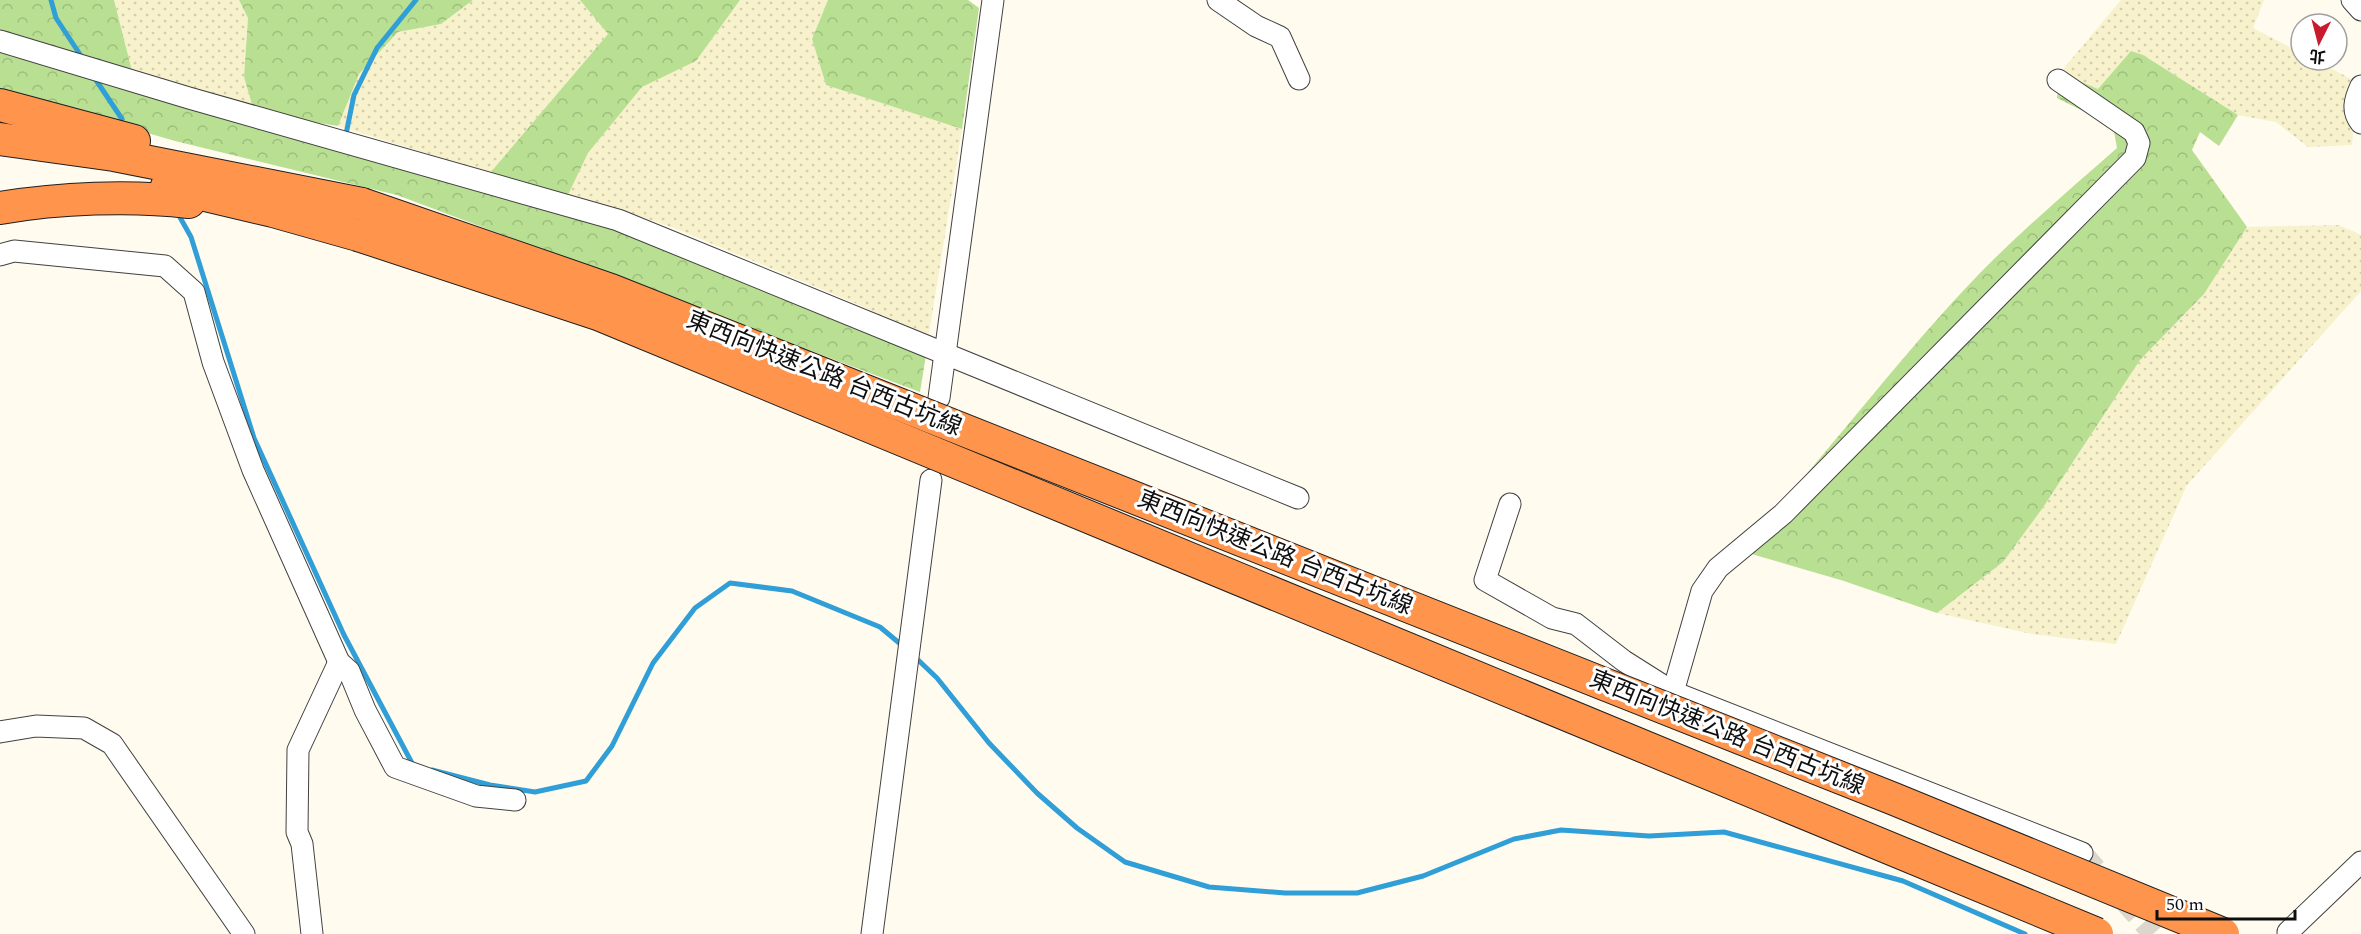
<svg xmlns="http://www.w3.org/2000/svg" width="2361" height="934" viewBox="0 0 2361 934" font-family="Spectral,'Noto Sans TC',serif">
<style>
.farmland{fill:url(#farmland-dots)}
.forest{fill:url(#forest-crowns)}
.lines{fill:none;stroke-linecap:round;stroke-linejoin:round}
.stream{stroke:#309ed7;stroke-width:5}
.minor-tunnel{stroke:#dbd7cc;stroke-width:21;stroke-dasharray:21 10;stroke-linecap:butt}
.minor-casing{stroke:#414141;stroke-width:23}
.highway-casing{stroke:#1f1f1f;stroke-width:34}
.minor{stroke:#fff;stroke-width:21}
.highway{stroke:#ff944c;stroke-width:32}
.highway-bridge-casing{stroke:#1f1f1f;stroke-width:34;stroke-linecap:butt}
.highway-bridge{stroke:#ff944c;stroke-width:32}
.labels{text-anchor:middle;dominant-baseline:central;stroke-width:6;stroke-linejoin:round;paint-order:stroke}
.street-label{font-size:24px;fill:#0e0e0e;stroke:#fff}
</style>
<defs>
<pattern id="farmland-dots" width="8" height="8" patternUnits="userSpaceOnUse" patternTransform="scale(1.5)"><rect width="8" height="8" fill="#f7f1cc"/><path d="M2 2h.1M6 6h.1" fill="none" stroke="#d3cdae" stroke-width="1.8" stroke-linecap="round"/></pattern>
<pattern id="forest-crowns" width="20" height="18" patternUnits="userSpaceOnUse" patternTransform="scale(1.5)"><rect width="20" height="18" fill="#b9df92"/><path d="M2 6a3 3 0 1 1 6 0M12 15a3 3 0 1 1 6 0" fill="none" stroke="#9ebe7d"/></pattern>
</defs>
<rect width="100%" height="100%" fill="#fffbee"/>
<g class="farmland">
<polygon points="114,0 239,0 248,18 244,77 253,108 133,75"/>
<polygon points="473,0 580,0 608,34 490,173 338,126 359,74 398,32 441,24"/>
<polygon points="740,0 828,0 812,39 826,85 962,129 928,340 862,306 674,228 616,208 566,199 588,153 642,87 696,61"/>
<polygon points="2121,0 2264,0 2253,28 2301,53 2301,60 2315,60 2357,82 2352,145 2308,147 2276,122 2238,115 2143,55 2131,52 2098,89 2060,73"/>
<polygon points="2339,225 2361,235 2361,291 2187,485 2116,644 2032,634 1937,613 2003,562 2042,509 2140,360 2204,294 2247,227"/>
</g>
<g class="forest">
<polygon points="0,0 114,0 133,75 0,33"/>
<polygon points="239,0 473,0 441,24 398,32 359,74 338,126 281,117 253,108 244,77 248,18"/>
<polygon points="580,0 740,0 696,61 642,87 588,153 566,199 490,173 608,34"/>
<polygon points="828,0 968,0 979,8 962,129 826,85 812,39"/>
<polygon points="0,50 607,226 926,355 920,392 397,195 175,141 0,90"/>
<path d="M2131,51L2143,55L2238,115L2219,146L2200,132L2192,150L2247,227L2204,294L2140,360L2042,509L2003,562L1937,613L1844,581L1738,550C1828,457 1903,349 1995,258C2034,220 2076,184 2117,148L2113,126L2057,98L2060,73L2098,89Z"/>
</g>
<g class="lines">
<g class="stream">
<polyline points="51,0 56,18 83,59"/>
<polyline points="94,77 122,119"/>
<polyline points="345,139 354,95 377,48 416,0"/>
<polyline points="177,212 191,237 254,438 344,635 413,765 417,766"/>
<polyline points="915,657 937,678 989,743 1037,793 1077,828 1125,862 1209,887 1285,893 1357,893 1423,876 1514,839 1561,830 1649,836 1724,832 1903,881 2025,934"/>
<polyline points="432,770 490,785 535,792 586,781 612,746 653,663 695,608 730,583 792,591 880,627 904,647"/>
</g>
<polyline class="minor-tunnel" points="2082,853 2153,934"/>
<defs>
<g id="minor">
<polyline points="1218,0 1256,26 1280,37 1299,79"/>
<polyline points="2352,0 2361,10"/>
<polyline points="0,41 189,98 618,220 1298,498"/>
<path d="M2361,86C2355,99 2351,111 2361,123"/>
<polyline points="0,255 14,251 165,266 194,292 213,362 253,470 339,662 349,671 365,710 395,767 476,796 515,800"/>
<polyline points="939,398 993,0"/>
<polyline points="1510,504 1485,580 1552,618 1576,624 1624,661 1673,692 2082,853"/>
<polyline points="1673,692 1702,591 1718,568 1783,514 2135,158 2139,143 2134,132 2058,80"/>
<polyline points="0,732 36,726 84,728 112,744 244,934"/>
<polyline points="2288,932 2361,862"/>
<polyline points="312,934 302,844 297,832 298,750 339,662"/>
<polyline points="872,934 931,480"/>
</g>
<g id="highway">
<polyline points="0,105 134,141"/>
<polyline points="0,139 114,155 362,204"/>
<polyline points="167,186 273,211 358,235"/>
<path d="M0,208C59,198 130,195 189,202"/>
</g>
</defs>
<use href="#minor" class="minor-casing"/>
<use href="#highway" class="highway-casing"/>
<use href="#minor" class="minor"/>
<use href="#highway" class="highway"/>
<defs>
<g id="highway-bridge">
<polyline points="362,204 611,290 1894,799 2223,934"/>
<polyline points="358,235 598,314 2097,934"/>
</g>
</defs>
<use href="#highway-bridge" class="highway-bridge-casing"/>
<use href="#highway-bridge" class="highway-bridge"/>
</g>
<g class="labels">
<g class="street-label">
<text transform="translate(824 374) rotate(22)">東西向快速公路 台西古坑線</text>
<text transform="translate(1275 553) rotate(22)">東西向快速公路 台西古坑線</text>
<text transform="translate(1727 733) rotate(22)">東西向快速公路 台西古坑線</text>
</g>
</g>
<g transform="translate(2319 42) rotate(186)"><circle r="28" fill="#ffffff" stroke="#9f9f9f" stroke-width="1.5"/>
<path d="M0-4.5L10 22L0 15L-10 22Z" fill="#c81b2d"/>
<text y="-9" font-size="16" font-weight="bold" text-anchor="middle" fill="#0e0e0e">北</text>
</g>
<path d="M2157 910v9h138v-9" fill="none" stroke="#0e0e0e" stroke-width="3"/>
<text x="2166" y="910" font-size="18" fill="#0e0e0e" stroke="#ffffff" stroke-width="4.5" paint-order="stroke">50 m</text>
</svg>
